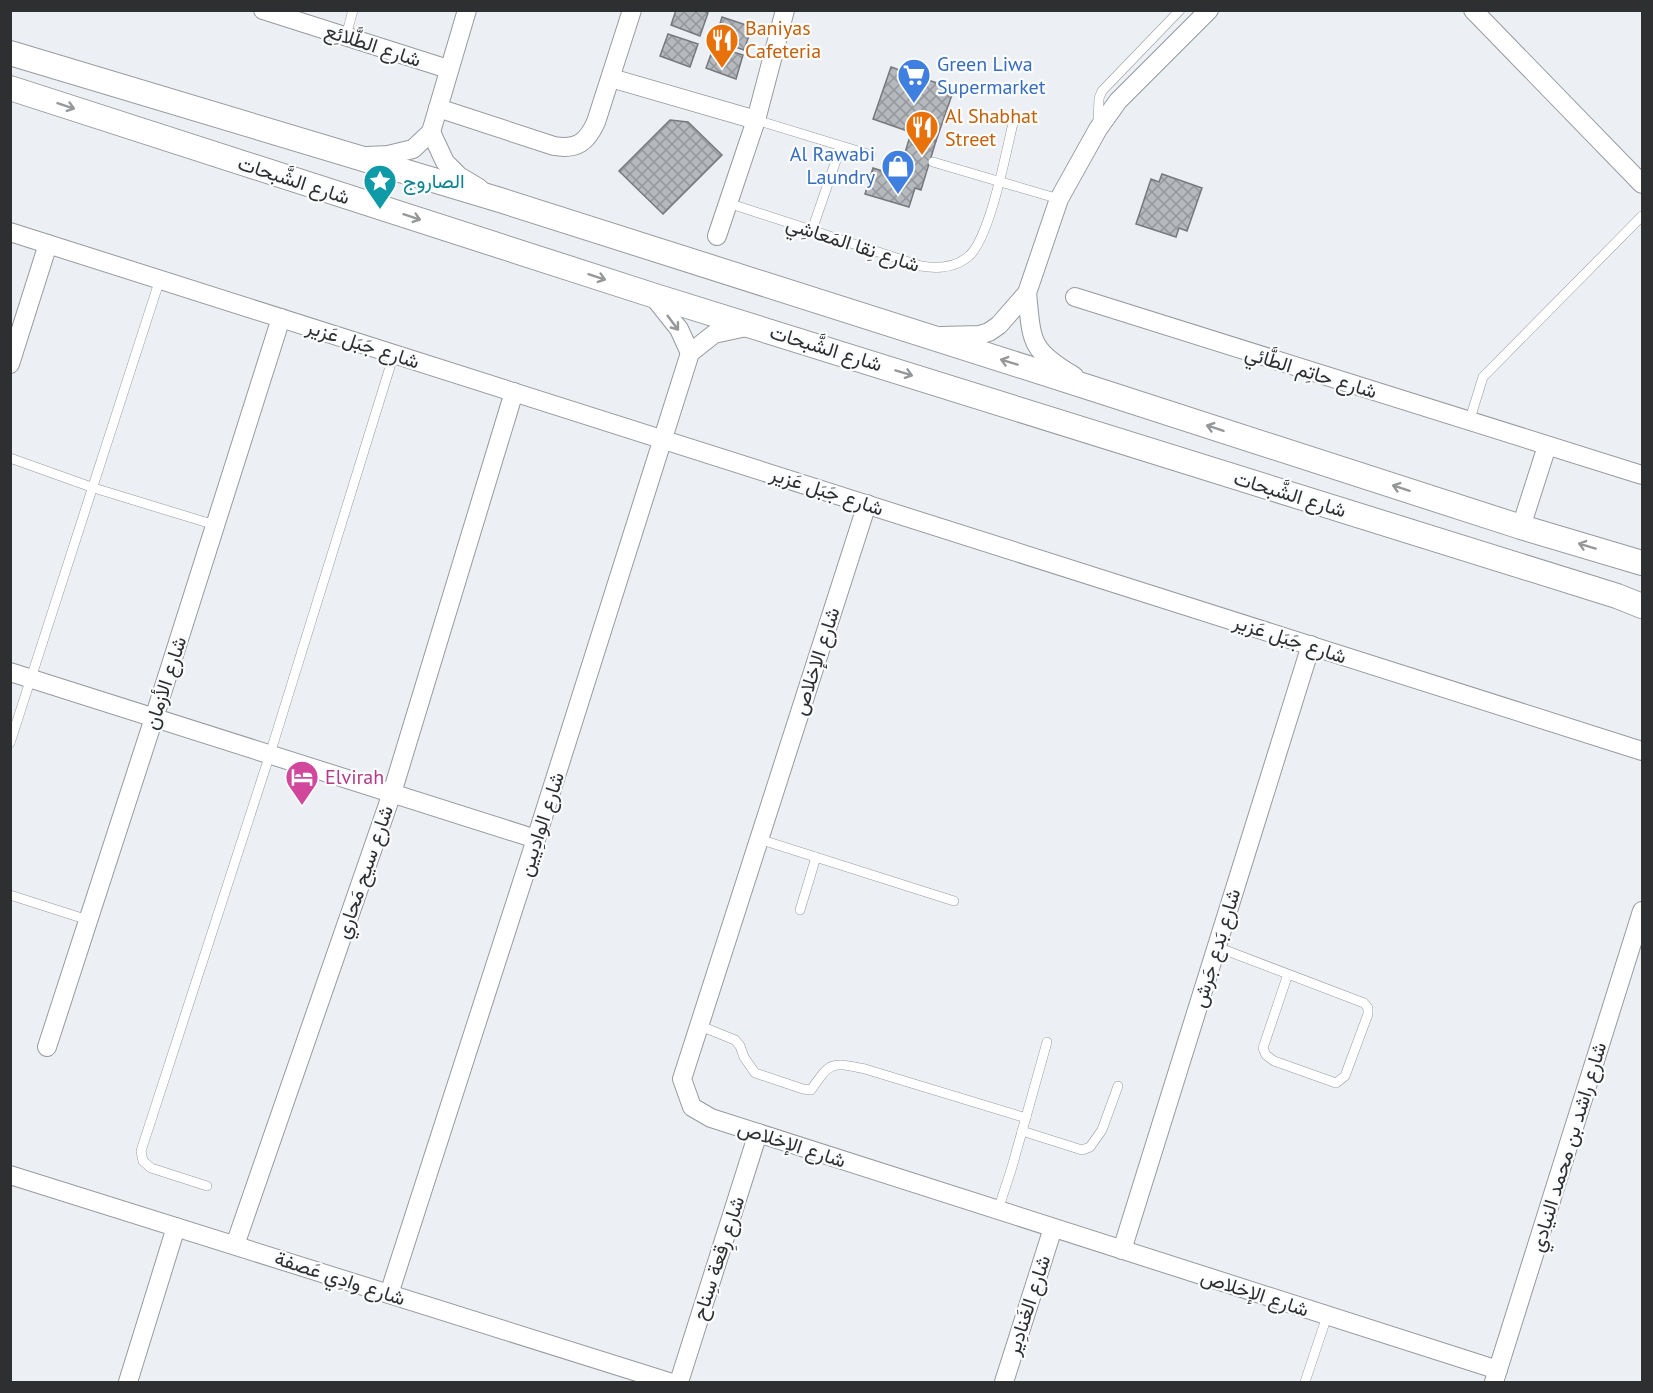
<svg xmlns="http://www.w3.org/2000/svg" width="1653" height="1393" viewBox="0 0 1653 1393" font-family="'PT Sans',Vazirmatn,sans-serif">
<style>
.building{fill:url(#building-cross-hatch);stroke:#77797e;stroke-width:1.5}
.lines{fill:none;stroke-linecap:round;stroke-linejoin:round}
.lane-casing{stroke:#979a9f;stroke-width:10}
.street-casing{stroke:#979a9f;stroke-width:20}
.secondary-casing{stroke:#979a9f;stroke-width:26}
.lane{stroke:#fff;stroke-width:9}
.street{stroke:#fff;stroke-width:18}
.secondary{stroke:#fff;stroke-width:24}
.oneway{stroke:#969798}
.labels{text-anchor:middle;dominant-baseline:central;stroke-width:4.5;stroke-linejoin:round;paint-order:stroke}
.food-label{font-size:20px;fill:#c56008;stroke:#fbfcfe;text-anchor:start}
.street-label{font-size:20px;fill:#2e2f31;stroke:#fbfcfe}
.shop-label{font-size:20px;fill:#366cbe;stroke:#fbfcfe;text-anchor:start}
.culture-label{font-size:20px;fill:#0d838f;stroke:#fbfcfe;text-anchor:start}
.hotel-label{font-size:20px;fill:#b23c85;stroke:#fbfcfe;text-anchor:start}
</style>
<defs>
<pattern id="building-cross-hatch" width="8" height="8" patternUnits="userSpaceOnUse" patternTransform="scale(1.5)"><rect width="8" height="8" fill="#b5b8bc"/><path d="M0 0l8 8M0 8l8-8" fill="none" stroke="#949699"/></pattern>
</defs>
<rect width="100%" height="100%" fill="#eceff4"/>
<g class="building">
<polygon points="676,10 702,10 708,13 700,36 671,25"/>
<polygon points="722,17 752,27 744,50 715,40"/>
<polygon points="668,34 698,44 690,67 660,56"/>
<polygon points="714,46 743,55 736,79 706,68"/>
<polygon points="891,67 954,89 936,141 873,119"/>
<polygon points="670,120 688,122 722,155 663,214 619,171"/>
<polygon points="911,133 936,141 921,190 915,188 909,207 865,194 873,168 898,176"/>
<polygon points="1162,174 1202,188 1187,231 1179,228 1176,237 1136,224 1151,179 1159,182"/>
</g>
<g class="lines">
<defs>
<g id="lane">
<polyline points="346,36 353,10"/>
<polyline points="756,120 871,155"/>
<polyline points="1098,122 1099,98 1102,91 1180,10"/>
<polyline points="933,162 1059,199"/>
<path d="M728,203L921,266C938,269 955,268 969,256C990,237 1006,153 1013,123"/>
<polyline points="812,230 841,146"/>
<polyline points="1469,422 1483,377 1642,216"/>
<polyline points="10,458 94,488 215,525"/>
<polyline points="10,743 160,279"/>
<polyline points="759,839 954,901"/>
<polyline points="10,895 88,920"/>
<polyline points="800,910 816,857"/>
<polyline points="1217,947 1364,1003 1368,1008 1368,1014 1345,1076 1336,1083 1274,1061 1266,1055 1263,1048 1288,974"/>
<path d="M698,1025L735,1040L740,1046L744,1057L755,1073L803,1089L811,1090C831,1061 831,1062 865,1069L1026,1118"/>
<polyline points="1022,1131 1082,1150 1090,1147 1102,1130 1118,1086"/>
<polyline points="207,1186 151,1168 143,1161 141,1151 270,754 394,354"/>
<polyline points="998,1210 1012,1167 1047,1042"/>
<polyline points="1305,1382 1327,1316"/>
</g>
<g id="street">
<polyline points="263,10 448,69"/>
<polyline points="1473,10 1642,184"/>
<polyline points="611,78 756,120"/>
<path d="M438,108L554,146C577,150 587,142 596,122L632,10"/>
<polyline points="431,132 445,162 459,176 479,188"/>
<polyline points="367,156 388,155 413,149 431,132 467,10"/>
<polyline points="10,232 1642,751"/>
<polyline points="717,236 756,120 785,10"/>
<path d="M1027,293C1032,341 1029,350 1074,376"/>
<polyline points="652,295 679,329 690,353"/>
<polyline points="1075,297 1642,475"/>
<polyline points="941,336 979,335 989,332 999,325 1027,293 1059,199 1098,129 1118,101 1209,10"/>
<polyline points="10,364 48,244"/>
<polyline points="867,504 682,1079 692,1107 711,1118 1498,1370"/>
<polyline points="1521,527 1547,446"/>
<polyline points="10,672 536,839"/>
<polyline points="47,1047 154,718 281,318"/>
<polyline points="10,1175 669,1382"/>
<polyline points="235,1245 392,793 514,392"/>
<polyline points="1122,1250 1311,645"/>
<polyline points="389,1294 536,839 690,353 714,334 751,326"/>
<polyline points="128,1382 176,1227"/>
<polyline points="679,1382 758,1133"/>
<polyline points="1004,1382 1053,1228"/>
<polyline points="1494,1382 1642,911"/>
</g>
<g id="secondary">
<polyline points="10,53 500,200 1097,390 1521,527 1642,563"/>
<polyline points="10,88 652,295 1617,596 1642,606"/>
</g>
</defs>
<use href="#lane" class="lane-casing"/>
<use href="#street" class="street-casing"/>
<use href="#secondary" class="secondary-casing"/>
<use href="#lane" class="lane"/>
<use href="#street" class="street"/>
<use href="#secondary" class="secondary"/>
</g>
<defs><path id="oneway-shaft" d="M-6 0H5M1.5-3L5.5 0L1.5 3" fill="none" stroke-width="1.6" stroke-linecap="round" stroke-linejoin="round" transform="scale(1.5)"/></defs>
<g class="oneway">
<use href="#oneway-shaft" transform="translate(66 106) rotate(18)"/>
<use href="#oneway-shaft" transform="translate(412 217) rotate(18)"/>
<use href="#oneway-shaft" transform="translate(597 277) rotate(18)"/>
<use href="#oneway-shaft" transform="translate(673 323) rotate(53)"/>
<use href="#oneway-shaft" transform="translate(1009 362) rotate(-163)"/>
<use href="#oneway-shaft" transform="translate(904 373) rotate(17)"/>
<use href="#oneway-shaft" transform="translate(1215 428) rotate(-162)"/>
<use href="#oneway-shaft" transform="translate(1401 488) rotate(-162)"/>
<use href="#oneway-shaft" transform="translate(1587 546) rotate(-163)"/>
</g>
<defs>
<symbol id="restaurant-pin" viewBox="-11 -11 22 30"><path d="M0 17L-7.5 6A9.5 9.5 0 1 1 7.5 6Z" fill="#e8710a" stroke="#fbfcfe"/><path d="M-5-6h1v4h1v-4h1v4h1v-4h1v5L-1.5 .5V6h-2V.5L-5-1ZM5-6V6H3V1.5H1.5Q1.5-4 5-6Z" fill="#fff"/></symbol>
<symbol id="supermarket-pin" viewBox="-11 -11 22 30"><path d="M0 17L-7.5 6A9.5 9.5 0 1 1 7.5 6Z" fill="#3f7fe0" stroke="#fbfcfe"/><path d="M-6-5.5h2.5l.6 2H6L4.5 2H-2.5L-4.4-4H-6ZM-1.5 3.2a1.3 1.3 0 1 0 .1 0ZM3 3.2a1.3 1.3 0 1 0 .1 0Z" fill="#fff"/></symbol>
<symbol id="shop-pin" viewBox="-11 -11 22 30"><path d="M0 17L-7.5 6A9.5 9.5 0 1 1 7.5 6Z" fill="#3f7fe0" stroke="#fbfcfe"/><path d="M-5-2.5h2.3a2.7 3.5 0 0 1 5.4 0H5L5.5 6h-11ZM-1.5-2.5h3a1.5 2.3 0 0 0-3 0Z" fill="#fff"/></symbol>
<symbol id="sight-pin" viewBox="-11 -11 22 30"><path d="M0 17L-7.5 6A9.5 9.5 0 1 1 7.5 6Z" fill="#0f9aa8" stroke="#fbfcfe"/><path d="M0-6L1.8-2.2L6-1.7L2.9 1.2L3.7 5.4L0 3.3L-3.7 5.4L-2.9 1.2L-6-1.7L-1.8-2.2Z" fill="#fff"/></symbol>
<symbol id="hotel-pin" viewBox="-11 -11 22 30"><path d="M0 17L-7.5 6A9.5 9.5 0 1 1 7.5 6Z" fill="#d1479c" stroke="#fbfcfe"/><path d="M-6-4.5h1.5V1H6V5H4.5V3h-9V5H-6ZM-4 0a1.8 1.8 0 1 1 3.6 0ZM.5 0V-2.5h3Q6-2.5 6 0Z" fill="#fff"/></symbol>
</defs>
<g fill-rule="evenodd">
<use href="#restaurant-pin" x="703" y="21" width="38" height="52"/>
<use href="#supermarket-pin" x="895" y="56" width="38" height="52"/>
<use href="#restaurant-pin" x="903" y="108" width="38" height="52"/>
<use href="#shop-pin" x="879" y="147" width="38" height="52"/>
<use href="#sight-pin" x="361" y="162" width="38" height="52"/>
<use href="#hotel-pin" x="283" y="758" width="38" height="52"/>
</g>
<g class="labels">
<g class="food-label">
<text x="745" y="28">Baniyas<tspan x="745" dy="23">Cafeteria</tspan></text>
<text x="945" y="116">Al Shabhat<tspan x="945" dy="23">Street</tspan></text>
</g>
<g class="street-label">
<text transform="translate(373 45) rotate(18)">شارع الطَّلائِع</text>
<text transform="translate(294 180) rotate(18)">شارع الشَّبحات</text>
<text transform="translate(853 244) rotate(18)">شارع نِقا المَعاشِي</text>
<text transform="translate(363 344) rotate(18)">شارع جَبَل عَزير</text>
<text transform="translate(826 348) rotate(17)">شارع الشَّبحات</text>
<text transform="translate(1311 372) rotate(17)">شارع حاتِم الطَّائي</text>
<text transform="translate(827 491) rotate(18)">شارع جَبَل عَزير</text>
<text transform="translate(1290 494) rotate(17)">شارع الشَّبحات</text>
<text transform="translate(1290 639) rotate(18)">شارع جَبَل عَزير</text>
<text transform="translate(816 661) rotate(-72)">شارع الإخلاص</text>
<text transform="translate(165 683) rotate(-72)">شارع الأزمان</text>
<text transform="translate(541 824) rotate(-72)">شارع الوادِيين</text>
<text transform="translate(364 872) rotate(-71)">شارع سيح مَحاري</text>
<text transform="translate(1216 948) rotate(-73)">شارع بَدع جَرش</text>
<text transform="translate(792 1144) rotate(18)">شارع الإخلاص</text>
<text transform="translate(1568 1147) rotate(-73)">شارع راشد بن محمد النيادي</text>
<text transform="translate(718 1258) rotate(-72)">شارع رِقعة سِناح</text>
<text transform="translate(340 1278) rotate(18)">شارع وادِي عَصفة</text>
<text transform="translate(1255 1293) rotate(18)">شارع الإخلاص</text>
<text transform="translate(1028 1305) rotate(-72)">شارع الغَنادِير</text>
</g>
<g class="shop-label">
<text x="937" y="64">Green Liwa<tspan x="937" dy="23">Supermarket</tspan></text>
<text x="875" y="154" text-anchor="end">Al Rawabi<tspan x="875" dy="23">Laundry</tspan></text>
</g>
<g class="culture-label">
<text x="403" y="181">الصاروج</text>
</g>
<g class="hotel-label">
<text x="325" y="777">Elvirah</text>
</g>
</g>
<rect width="1653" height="1393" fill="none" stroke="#2e2f31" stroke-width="24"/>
</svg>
